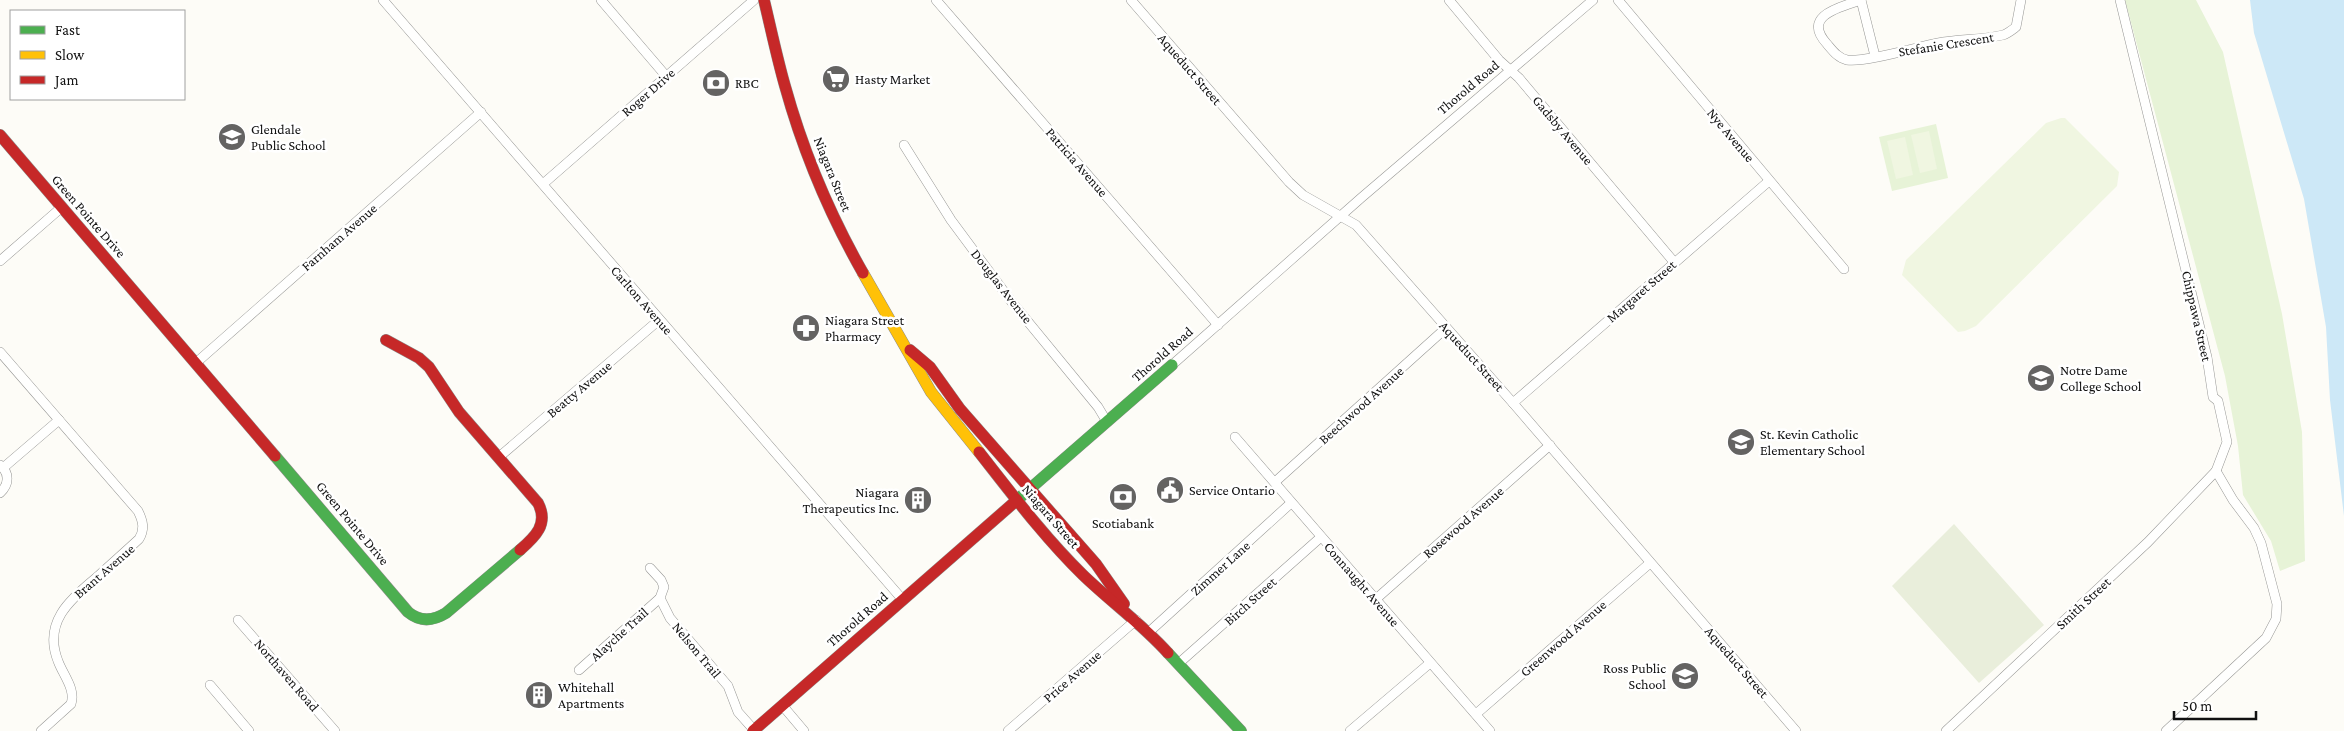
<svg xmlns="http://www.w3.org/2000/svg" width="2344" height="731" viewBox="0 0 2344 731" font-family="'Crimson Pro',serif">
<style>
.green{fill:#e7f3d7}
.cemetery{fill:#e9eedb}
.pitch{fill:#f0f6e1}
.water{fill:#cde8f7}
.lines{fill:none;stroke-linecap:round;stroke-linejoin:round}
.street-casing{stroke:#979795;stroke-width:10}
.fast-casing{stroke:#8e8d8b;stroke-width:12}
.slow-casing{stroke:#8e8d8b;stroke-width:12}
.jam-casing{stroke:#8e8d8b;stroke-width:12}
.street{stroke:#fffffe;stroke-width:9}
.fast{stroke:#4caf50;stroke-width:11}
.slow{stroke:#ffc107;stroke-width:11}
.jam{stroke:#c62828;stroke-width:11}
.labels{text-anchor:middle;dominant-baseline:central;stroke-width:5;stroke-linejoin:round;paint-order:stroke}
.street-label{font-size:14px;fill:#111;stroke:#fff}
.poi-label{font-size:14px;fill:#111;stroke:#fff;text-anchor:start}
</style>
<rect width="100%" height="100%" fill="#fdfcf7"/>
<g class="green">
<polygon points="2125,0 2196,0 2223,52 2282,314 2302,432 2305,561 2280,571 2271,541 2243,495 2238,446 2225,376"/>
<polygon points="1936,124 1948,178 1892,191 1879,137"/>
</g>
<polygon class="cemetery" points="1954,524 2044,625 1979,683 1892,586"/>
<g class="pitch">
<polygon points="2061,118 2065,118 2119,172 2117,186 1976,326 1965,331 1958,332 1902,275 1906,260 2046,123"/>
<polygon points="1929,131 1937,169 1920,173 1911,135"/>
<polygon points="1905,137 1913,175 1896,179 1887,141"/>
</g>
<polygon class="water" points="2250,0 2344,0 2344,516 2330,400 2326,327 2304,199 2254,33"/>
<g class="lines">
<defs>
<g id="street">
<polyline points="383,0 902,599"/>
<polyline points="601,0 666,76"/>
<polyline points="936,0 1218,325"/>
<polyline points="1131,0 1289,182 1303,195 1356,225 1513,403 1796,731"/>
<polyline points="1449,0 1499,60 1519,78 1674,262"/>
<polyline points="1618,0 1844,269"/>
<path d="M1861,0C1841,7 1801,15 1827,44C1833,51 1838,58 1847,60C1864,63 1918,47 1938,43C1959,39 1982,40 2003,35C2007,34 2012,30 2016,27L2021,0"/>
<polyline points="1861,0 1875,56"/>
<polyline points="904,145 951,220 1011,301 1098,407 1107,422"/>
<polyline points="543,184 754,0"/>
<polyline points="0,261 62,207"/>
<path d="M0,352L138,511C143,521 145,529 139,539C125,552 110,565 96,578C69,600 43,623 58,661C63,675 76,689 71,704L41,731"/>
<polyline points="197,362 481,112"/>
<polyline points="1172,365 1361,198 1593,0"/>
<polyline points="1513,403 1769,181"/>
<polyline points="1235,437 1490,731"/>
<polyline points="499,457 659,320"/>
<path d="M0,465C10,473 9,485 0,493"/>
<polyline points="3,468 59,420"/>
<polyline points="1275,482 1446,328"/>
<polyline points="650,568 661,580 664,587 660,598 670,618 728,686 738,712 754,730"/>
<polyline points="1376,599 1550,445"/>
<polyline points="238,620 335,731"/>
<polyline points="1149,632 1291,503"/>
<polyline points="1178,664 1321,537"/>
<polyline points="579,670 660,598"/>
<polyline points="210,685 249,731"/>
<polyline points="782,705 804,731"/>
<polyline points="1476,714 1650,563"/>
<polyline points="1008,731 1136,620"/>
<polyline points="1350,731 1430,663"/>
<polyline points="1946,731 2148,542 2216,471 2227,442 2218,401 2213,397 2207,357 2120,0"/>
<polyline points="2166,731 2266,638 2276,619 2277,604 2261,543 2254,528 2233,500 2216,471"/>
</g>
<g id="fast">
<path d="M275,456L408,612C420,622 433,621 446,613L520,550"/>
<polyline points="1017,500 1172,365"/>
<polyline points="1168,653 1241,731"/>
</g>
<polyline id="slow" points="863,273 931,392 979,452"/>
<g id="jam">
<path d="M764,0C771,29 777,58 785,86C803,151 830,215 863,273"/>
<polyline points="0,135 275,456"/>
<path d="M386,340L419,358L429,367L459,412L538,503C549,524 535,537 520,550"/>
<polyline points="910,350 930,367 960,409 1096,564 1124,604"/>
<path d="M979,452C1012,494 1045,538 1083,575C1111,602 1142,624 1168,653"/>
<polyline points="753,731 1017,500"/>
</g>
</defs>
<use href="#street" class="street-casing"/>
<use href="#fast" class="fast-casing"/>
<use href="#slow" class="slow-casing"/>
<use href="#jam" class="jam-casing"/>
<use href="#street" class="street"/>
<use href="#fast" class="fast"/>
<use href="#slow" class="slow"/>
<use href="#jam" class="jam"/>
</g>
<defs>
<symbol id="supermarket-disc" viewBox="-11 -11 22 22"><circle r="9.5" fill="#646362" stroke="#fff"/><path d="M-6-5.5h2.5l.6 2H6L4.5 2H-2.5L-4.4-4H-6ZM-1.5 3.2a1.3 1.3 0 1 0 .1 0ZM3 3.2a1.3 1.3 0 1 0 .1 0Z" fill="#fff"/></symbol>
<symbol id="bank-disc" viewBox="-11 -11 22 22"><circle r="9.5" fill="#646362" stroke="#fff"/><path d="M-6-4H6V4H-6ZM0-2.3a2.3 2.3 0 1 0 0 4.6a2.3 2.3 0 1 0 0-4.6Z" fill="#fff"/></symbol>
<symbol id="school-disc" viewBox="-11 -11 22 22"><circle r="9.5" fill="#646362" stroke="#fff"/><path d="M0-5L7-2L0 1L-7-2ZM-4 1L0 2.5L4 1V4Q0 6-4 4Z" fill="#fff"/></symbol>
<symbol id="pharmacy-disc" viewBox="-11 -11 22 22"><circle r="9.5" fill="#646362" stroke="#fff"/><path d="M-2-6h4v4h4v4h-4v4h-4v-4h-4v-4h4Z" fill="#fff"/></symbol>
<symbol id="civic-disc" viewBox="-11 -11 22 22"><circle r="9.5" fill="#646362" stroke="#fff"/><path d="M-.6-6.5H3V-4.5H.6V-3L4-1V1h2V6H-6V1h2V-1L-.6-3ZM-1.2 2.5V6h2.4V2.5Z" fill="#fff"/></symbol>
<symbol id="building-disc" viewBox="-11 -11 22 22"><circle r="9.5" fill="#646362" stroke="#fff"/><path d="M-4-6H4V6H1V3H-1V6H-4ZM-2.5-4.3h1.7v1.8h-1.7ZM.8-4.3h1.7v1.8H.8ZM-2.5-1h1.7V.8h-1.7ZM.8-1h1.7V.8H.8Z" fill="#fff"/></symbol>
</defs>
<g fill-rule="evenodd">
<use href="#supermarket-disc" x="820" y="63" width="32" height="32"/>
<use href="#bank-disc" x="700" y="67" width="32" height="32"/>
<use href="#school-disc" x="216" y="121" width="32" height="32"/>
<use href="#pharmacy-disc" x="790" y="312" width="32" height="32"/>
<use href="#school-disc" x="2025" y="362" width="32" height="32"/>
<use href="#school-disc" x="1725" y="426" width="32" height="32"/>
<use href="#civic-disc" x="1154" y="474" width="32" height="32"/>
<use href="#bank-disc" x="1107" y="481" width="32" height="32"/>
<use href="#building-disc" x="902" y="484" width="32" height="32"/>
<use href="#school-disc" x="1669" y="660" width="32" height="32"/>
<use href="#building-disc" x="523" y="679" width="32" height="32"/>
</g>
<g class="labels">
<g class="street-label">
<text transform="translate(1946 44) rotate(-9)">Stefanie Crescent</text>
<text transform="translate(1190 69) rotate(49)">Aqueduct Street</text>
<text transform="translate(1468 87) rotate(-40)">Thorold Road</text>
<text transform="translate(648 92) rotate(-41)">Roger Drive</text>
<text transform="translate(1563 130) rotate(50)">Gadsby Avenue</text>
<text transform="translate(1731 135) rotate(50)">Nye Avenue</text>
<text transform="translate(1077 162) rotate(49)">Patricia Avenue</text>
<text transform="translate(833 174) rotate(68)">Niagara Street</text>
<text transform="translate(89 216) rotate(49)">Green Pointe Drive</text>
<text transform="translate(339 237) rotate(-41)">Farnham Avenue</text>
<text transform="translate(1002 286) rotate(52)">Douglas Avenue</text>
<text transform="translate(1641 291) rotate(-41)">Margaret Street</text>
<text transform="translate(642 300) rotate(49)">Carlton Avenue</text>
<text transform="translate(2197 316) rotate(77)">Chippawa Street</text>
<text transform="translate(1162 354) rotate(-41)">Thorold Road</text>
<text transform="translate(1472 356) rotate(48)">Aqueduct Street</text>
<text transform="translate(579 389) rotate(-40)">Beatty Avenue</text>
<text transform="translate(1361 405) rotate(-42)">Beechwood Avenue</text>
<text transform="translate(1051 516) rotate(49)">Niagara Street</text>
<text transform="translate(1463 522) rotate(-41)">Rosewood Avenue</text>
<text transform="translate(353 523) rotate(50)">Green Pointe Drive</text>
<text transform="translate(1220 568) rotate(-42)">Zimmer Lane</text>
<text transform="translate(104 571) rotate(-41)">Brant Avenue</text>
<text transform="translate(1362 584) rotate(49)">Connaught Avenue</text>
<text transform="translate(1250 601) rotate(-42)">Birch Street</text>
<text transform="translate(2083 603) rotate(-43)">Smith Street</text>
<text transform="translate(857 619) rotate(-41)">Thorold Road</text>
<text transform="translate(619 634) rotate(-42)">Alayche Trail</text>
<text transform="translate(1563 638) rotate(-41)">Greenwood Avenue</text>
<text transform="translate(697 650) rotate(50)">Nelson Trail</text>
<text transform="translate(1737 662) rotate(49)">Aqueduct Street</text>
<text transform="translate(287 675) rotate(49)">Northaven Road</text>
<text transform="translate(1072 676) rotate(-41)">Price Avenue</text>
</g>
<g class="poi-label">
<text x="855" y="79">Hasty Market</text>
<text x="735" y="83">RBC</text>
<text x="251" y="129">Glendale<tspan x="251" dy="16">Public School</tspan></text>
<text x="825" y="320">Niagara Street<tspan x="825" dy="16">Pharmacy</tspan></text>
<text x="2060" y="370">Notre Dame<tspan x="2060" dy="16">College School</tspan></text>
<text x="1760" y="434">St. Kevin Catholic<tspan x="1760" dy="16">Elementary School</tspan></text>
<text x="1189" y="490">Service Ontario</text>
<text x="899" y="492" text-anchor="end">Niagara<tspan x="899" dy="16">Therapeutics Inc.</tspan></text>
<text x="1123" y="523" text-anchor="middle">Scotiabank</text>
<text x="1666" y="668" text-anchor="end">Ross Public<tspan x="1666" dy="16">School</tspan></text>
<text x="558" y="687">Whitehall<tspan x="558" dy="16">Apartments</tspan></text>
</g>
</g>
<rect x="10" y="10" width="175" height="90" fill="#ffffff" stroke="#a0a0a0"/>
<rect x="20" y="26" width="25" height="8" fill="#4caf50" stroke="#a0a0a0"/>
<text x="55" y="35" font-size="15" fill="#111111">Fast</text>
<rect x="20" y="51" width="25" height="8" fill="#ffc107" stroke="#a0a0a0"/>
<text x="55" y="60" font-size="15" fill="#111111">Slow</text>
<rect x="20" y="76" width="25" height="8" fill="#c62828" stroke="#a0a0a0"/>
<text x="55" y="85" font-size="15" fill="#111111">Jam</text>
<path d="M2174 711v8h82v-8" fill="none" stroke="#111111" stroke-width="2.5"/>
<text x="2182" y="711" font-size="15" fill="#111111" stroke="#ffffff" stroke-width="4" paint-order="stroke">50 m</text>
</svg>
